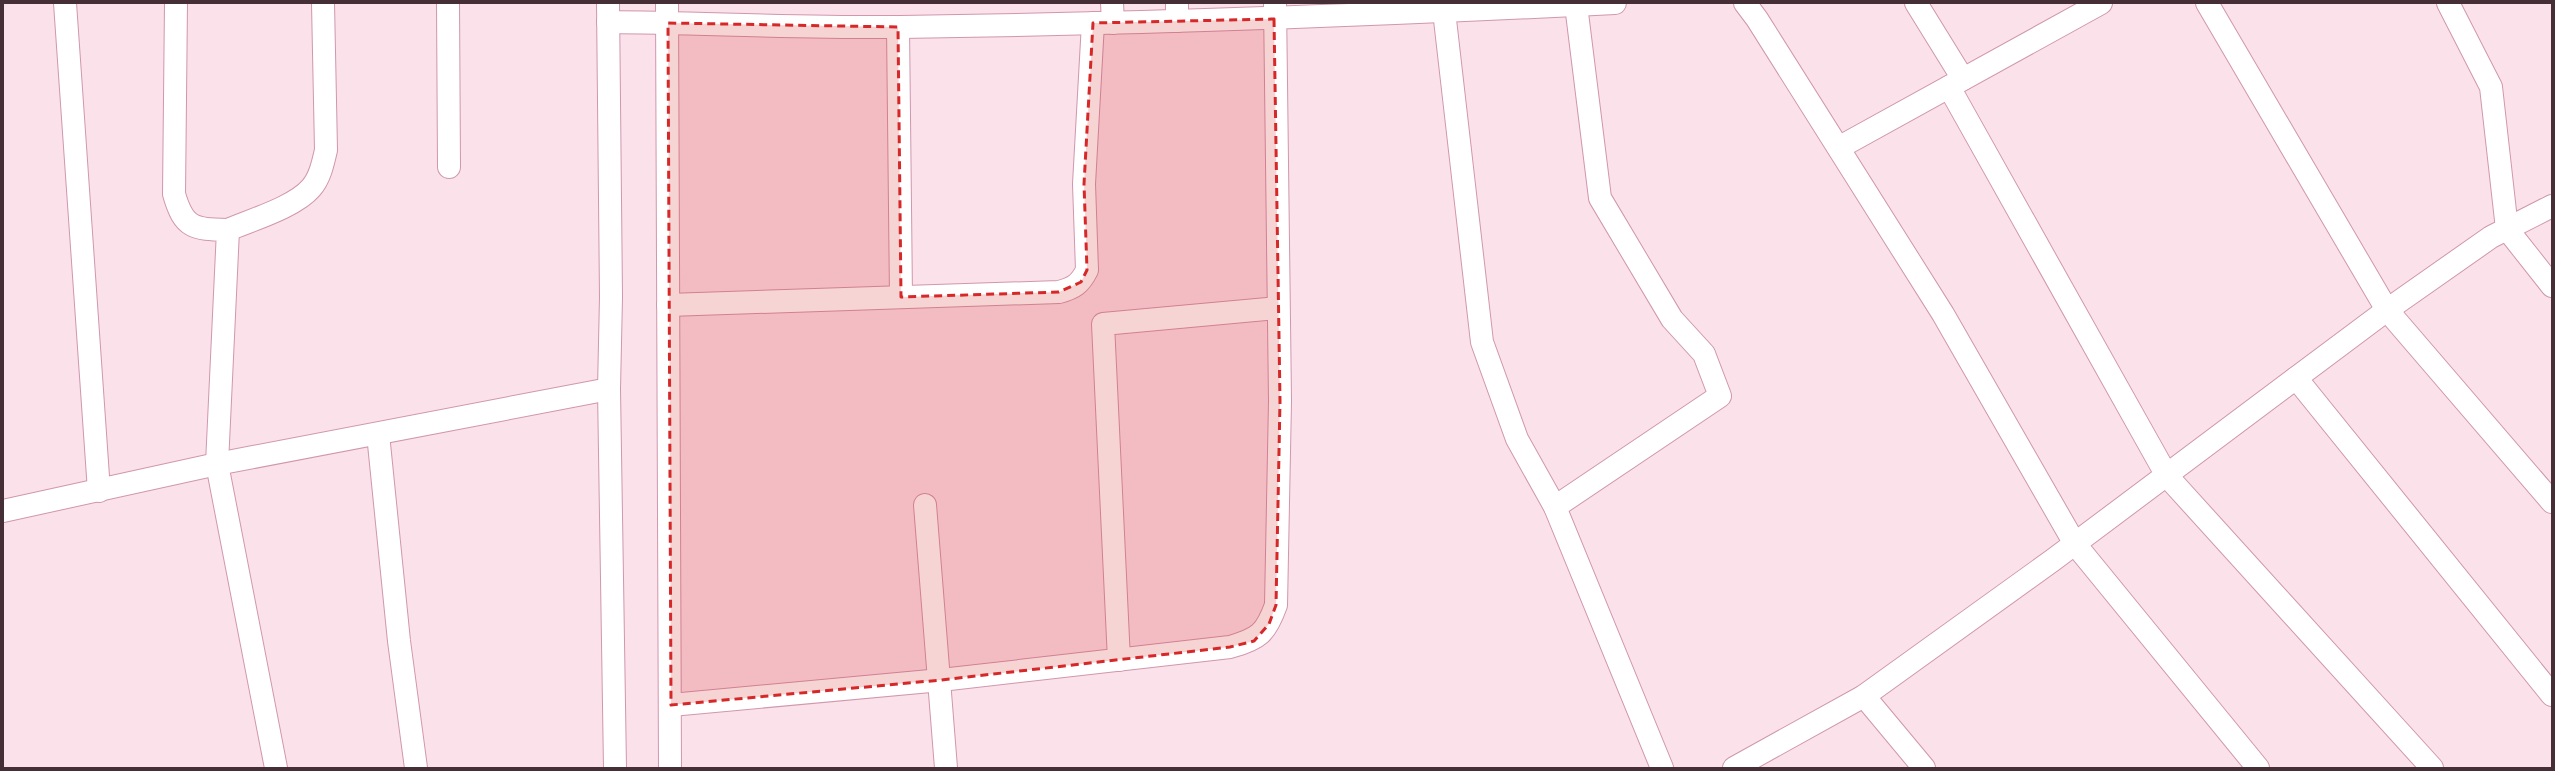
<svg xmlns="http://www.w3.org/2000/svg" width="2555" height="771" viewBox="0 0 2555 771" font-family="Barlow,sans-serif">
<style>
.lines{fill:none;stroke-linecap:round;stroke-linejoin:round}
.minor-casing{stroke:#d097ad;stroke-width:24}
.major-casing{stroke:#d097ad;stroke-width:24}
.minor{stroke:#fff;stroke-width:22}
.major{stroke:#fff;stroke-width:22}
.marked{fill:#d62828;fill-opacity:0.2;stroke:#d62828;stroke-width:3;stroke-dasharray:8 5;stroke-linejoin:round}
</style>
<rect width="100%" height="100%" fill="#fae1ea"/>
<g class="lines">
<defs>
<g id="minor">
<polyline points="65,3 99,491"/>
<path d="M176,3L174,194C184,229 194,229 228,230L217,464L276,768"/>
<polyline points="448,3 449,167"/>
<polyline points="1112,3 1113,23"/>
<polyline points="1177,3 1177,21"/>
<polyline points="1745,3 1757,19 1943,314 2075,544 2258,768"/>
<polyline points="1916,3 1963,79"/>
<polyline points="2207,3 2387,310 2552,502"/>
<polyline points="2448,3 2491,87 2507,229 2552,286"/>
<polyline points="1444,11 1482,342 1517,439 1555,507 1662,768"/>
<path d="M608,22C705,23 804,28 901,27C1139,24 1377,15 1615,3"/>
<polyline points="898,27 901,297"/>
<polyline points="1949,87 2167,476 2432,768"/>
<polyline points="1840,147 2101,3"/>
<path d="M228,230C251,220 295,207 311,188C320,178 323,163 326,150L323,3"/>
<path d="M668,305L1059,292C1074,288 1080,284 1087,270L1084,184L1093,23"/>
<polyline points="2296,378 2552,695"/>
<polyline points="378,434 399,641 416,768"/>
<polyline points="925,505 946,768"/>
<polyline points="1555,507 1720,396 1704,354 1672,319 1600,198 1576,5"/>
<polyline points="3,511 217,464 609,389"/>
<polyline points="1119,660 1103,324 1277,308"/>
<polyline points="1864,696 1924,768"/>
<path d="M671,705L941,680L1230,647C1259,639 1266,633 1276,605L1280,401L1275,3"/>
<polyline points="1734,768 1864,696 2053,560 2387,310 2491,237 2552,206"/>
</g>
<g id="major">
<polyline points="608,3 611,297 609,389 615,768"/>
<polyline points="667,3 670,768"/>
</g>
</defs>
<use href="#minor" class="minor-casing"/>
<use href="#major" class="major-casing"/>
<use href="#minor" class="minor"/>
<use href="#major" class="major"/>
</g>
<path class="marked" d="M1274,19L1280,401L1276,605L1269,624L1254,641L1230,647L941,680L671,705L668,23L898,27L901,297L1059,292L1081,282L1087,270L1084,184L1093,23Z"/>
<rect width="2555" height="771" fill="none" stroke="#462e37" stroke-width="8"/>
</svg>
